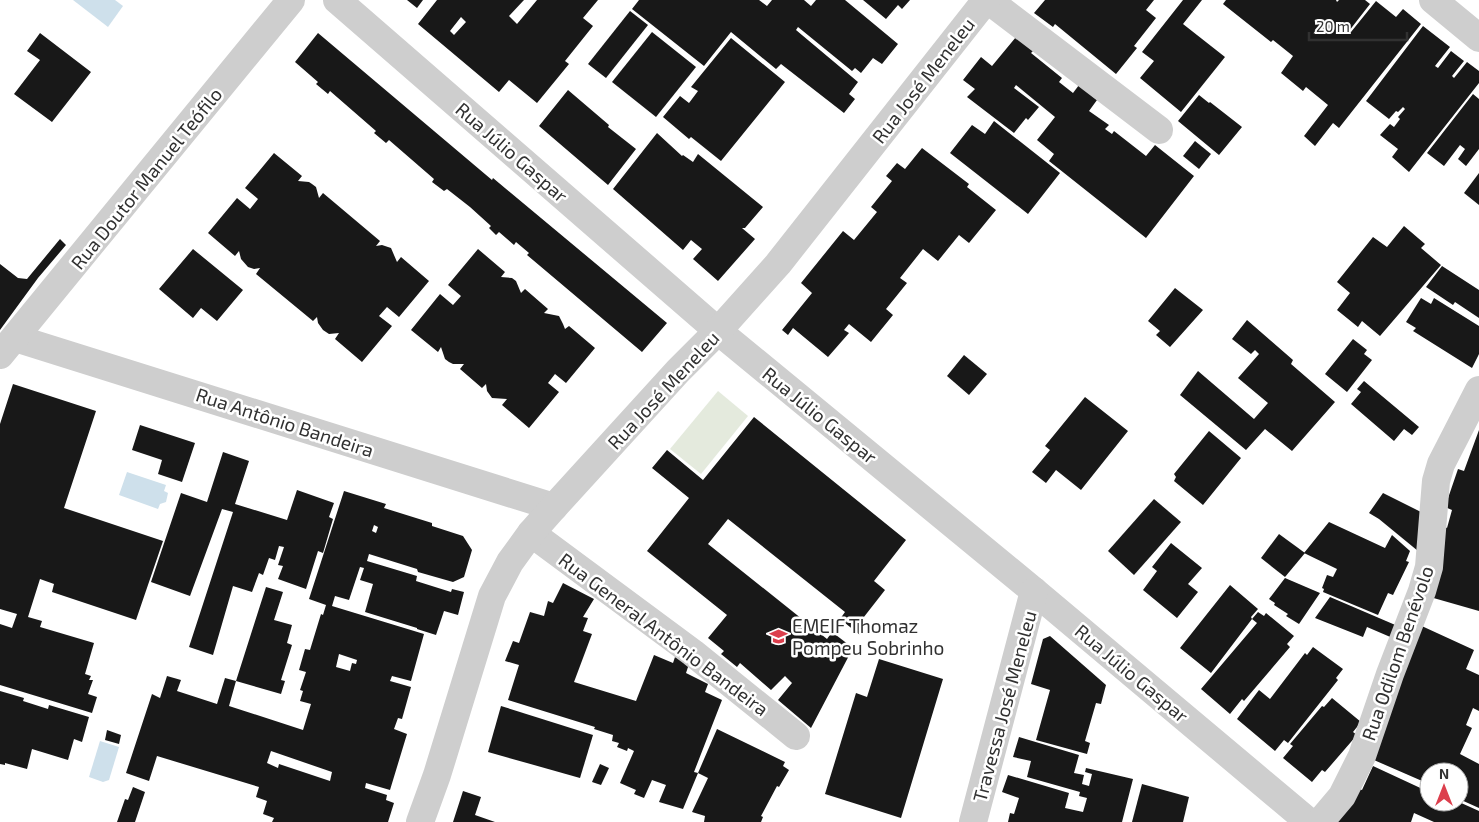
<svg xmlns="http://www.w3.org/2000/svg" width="1479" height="822" viewBox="0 0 1479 822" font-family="'Exo 2',sans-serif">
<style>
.green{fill:#e4eadd}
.water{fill:#cee0eb}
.building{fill:#181818;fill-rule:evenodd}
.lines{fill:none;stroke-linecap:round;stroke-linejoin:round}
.minor{stroke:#cecece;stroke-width:28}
.labels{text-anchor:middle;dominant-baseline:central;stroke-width:5;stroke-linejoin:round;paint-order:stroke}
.street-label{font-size:19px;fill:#313131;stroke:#fff}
.poi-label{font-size:19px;fill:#313131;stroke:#fff;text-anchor:start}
</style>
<rect width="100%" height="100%" fill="#fff"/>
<polygon class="green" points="718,391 748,416 701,474 670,449"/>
<g class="water">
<polygon points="73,0 115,0 123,6 108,27"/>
<polygon points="127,472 166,485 164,491 168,493 166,502 160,504 158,509 119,495"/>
<polygon points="100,741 119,747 109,780 103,782 89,777"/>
</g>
<g class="building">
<polygon points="407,0 423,0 417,8"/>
<path d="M437,0H524L509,16L517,24L537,0H598L583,18L593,26L565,61L569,64L537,103L509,80L499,92L418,24ZM461,17L466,22L454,35L450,31Z"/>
<polygon points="639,0 759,0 767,6 772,0 804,0 811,6 816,0 845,0 898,44 882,64 873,58 861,73 855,68 852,71 798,27 796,30 858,82 849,94 855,99 844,113 781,64 776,69 731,32 704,66 632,9"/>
<polygon points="863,0 910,0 902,9 898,5 886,19"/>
<polygon points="1045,0 1154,0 1146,10 1156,18 1134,46 1137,48 1116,74 1055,24 1053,27 1034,13"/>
<polygon points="1183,0 1202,0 1183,24 1225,57 1181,112 1140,78 1154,61 1142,52"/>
<polygon points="1226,0 1336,0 1337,2 1339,0 1365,0 1370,4 1349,31 1351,32 1376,1 1396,17 1403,9 1421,24 1339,128 1333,123 1315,146 1304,136 1328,105 1306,87 1303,91 1281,73 1293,56 1273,40 1271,42 1223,4"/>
<polygon points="630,11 648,25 606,78 588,64"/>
<polygon points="1423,26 1450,47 1435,66 1438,68 1451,51 1464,61 1452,76 1454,78 1467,62 1479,71 1479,83 1409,172 1392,157 1398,149 1380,135 1390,124 1394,127 1400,119 1398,117 1405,109 1403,107 1398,112 1396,111 1389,119 1366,101"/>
<polygon points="652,32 696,67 656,117 612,82"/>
<polygon points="40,33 91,72 52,122 14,94 40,60 27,51"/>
<polygon points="318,33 492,180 493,178 667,323 642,352 527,255 529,253 516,242 514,245 499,232 496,235 489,228 491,226 470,207 447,189 444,191 432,182 434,179 389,140 386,143 374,133 376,131 330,91 328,94 316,84 318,82 295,62"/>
<polygon points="1016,37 1033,51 1031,53 1062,78 1059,82 1073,93 1079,85 1097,100 1089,111 1109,125 1105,129 1112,134 1114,131 1146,156 1155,145 1194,176 1146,238 1049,161 1054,154 1037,140 1055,117 1016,85 1014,88 1039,107 1028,120 1026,118 1014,133 967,97 975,89 963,80 981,57 992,66"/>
<polygon points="731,38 785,82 721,161 691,137 689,139 663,117 680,96 689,103 698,91 691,87"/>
<polygon points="568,90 609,125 608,127 636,149 608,185 539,126"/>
<polygon points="1473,94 1479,99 1479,149 1466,166 1458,159 1465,149 1460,145 1444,166 1427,153"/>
<polygon points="1199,95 1209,103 1210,102 1242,127 1219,155 1178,121"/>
<polygon points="994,121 1060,173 1028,214 950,153 972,125 985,134"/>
<polygon points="657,133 682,156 683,155 693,162 698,154 763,207 745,228 742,228 755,239 718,281 693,259 702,249 691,240 683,250 613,189"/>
<polygon points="1195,141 1211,154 1199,169 1183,156"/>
<polygon points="922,148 969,184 967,187 996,210 969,243 959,235 938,261 923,249 900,278 907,283 886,309 893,315 871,342 849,324 844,330 849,333 828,357 793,328 788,335 782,330 812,293 801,283 843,231 854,240 877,212 871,207 892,181 886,176 897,163 905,169"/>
<polygon points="274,153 302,176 298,181 309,182 312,184 316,187 319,198 323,193 380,241 376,246 382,245 391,248 397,262 401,257 429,281 399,317 387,307 379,316 392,326 362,362 335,339 339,333 329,334 323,330 318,323 317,317 313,321 256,274 260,268 254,269 248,267 241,259 239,251 235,256 208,233 237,198 250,209 258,199 245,188"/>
<polygon points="1479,173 1479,205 1464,193"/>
<polygon points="1404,226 1425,244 1421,248 1441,265 1380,336 1362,321 1358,327 1337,310 1350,293 1337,282 1373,237 1387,247"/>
<polygon points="60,239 66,245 38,278 0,330 0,264 18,278 27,279"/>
<polygon points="193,249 243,290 217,321 201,308 193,318 159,289"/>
<polygon points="478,249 505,272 501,277 512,278 516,281 521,293 525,289 548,309 544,313 559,316 563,324 565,329 569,326 595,348 566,383 555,374 548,383 559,392 529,428 502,405 507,399 492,398 487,391 486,384 482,388 460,369 464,364 453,364 449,362 445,359 441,347 438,352 411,330 440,294 453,305 461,296 448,285"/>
<polygon points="1442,266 1479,290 1479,318 1455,302 1453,305 1426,287"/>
<polygon points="1175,288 1203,310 1170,347 1156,335 1160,331 1148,321"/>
<polygon points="1421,298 1431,304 1434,298 1479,326 1479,354 1472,368 1413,331 1416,328 1406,322"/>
<polygon points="1247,320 1293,360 1291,364 1335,402 1292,451 1265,429 1246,450 1180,395 1198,371 1254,419 1268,403 1238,378 1259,354 1255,350 1251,354 1232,339"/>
<polygon points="1353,339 1367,350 1364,354 1372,360 1347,392 1325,374"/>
<polygon points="964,355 987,374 969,395 947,376"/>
<polygon points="1364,381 1419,427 1412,435 1404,429 1394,441 1351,404 1361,392 1357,389"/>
<polygon points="13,384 96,411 64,508 163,541 136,620 52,592 54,584 40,579 28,617 42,621 40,627 94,643 85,674 91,676 89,680 93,680 88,694 97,697 92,713 0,685 0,624 12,628 17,614 0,609 0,424"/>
<polygon points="1085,397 1128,431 1081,490 1056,470 1046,483 1032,472 1050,450 1045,446"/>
<polygon points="754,417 906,540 874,581 885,590 860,622 865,627 860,635 840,619 845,612 728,519 708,544 827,639 832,632 853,648 811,728 778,700 792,683 785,676 771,690 740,663 737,667 721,654 724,651 708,638 727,615 647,551 689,498 652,468 667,450 703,480"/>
<polygon points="140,425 195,443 182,482 158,474 162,460 132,450"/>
<polygon points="1479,430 1479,611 1430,597 1445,527 1447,528 1452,510 1445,507 1458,469 1464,471"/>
<polygon points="1209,431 1241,458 1203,505 1174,481 1176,477 1174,474"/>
<polygon points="223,452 249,461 235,504 287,520 297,490 334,503 329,517 333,519 323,553 318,551 306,589 278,579 283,566 278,565 284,547 279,546 275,560 269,558 263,575 259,573 252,592 233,586 213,655 189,647 233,512 222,509 190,596 151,582 181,493 207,502"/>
<path d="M344,491L386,504L384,508L432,523V526L463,536L472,550L464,577L453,582L418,572L417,569L369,554L367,561L417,576L416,581L451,592L452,589L464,592L458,615L444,611L436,635L417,629V628L365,612L373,584L360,580L364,568L360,567L349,600L335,596L332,606L424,634L411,681L392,676L390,681L411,687L402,719L398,718L394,729L407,734L390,790L366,783L365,788L387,795L386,800L394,803L388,822H272L274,818L263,814L267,801L256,797L259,787L157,756L149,781L126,773L152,694L160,698L167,676L181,680L177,691L217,704L225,678L236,681L229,706L303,730L311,704L300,701L303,691L300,690L306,672L299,670L305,649L310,650L321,614L323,615L326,605L309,599ZM374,525L378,527L376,533L372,531ZM339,654L357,660L356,664L352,663L350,671L336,667ZM271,751L332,772L330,781L279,764L278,768L267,763Z"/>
<polygon points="1383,493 1423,513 1418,551 1379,519 1369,513"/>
<polygon points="1154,499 1181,522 1134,575 1108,551"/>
<polygon points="1329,522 1385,548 1392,535 1410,551 1406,561 1409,562 1393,595 1388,593 1378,615 1323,592 1324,589 1322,588 1327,575 1333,577 1337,569 1304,553"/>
<polygon points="1279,534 1305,553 1285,577 1261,558"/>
<polygon points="1171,543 1202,568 1188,584 1198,592 1177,618 1143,590 1157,571 1152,567"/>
<polygon points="1285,578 1320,593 1299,624 1286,616 1288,614 1274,605 1275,603 1269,599"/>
<polygon points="563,583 594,599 583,617 588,618 583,631 592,634 574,682 636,701 654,655 673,663 675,657 689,664 686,673 708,684 705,692 722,700 694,772 698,773 683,809 659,802 666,785 652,780 644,798 634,794 636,790 620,783 634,751 628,748 627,751 617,747 619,743 612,741 613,735 594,729 595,727 508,700 519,665 505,661 513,641 519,643 530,612 544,616 548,601 553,603"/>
<polygon points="1230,585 1258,609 1251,617 1252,619 1211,673 1180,648"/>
<polygon points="266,587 283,592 274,620 292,625 287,643 292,645 281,680 285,681 281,694 236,681"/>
<polygon points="1330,597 1400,627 1395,639 1367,627 1363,637 1315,618"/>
<polygon points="1258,612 1264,616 1266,613 1294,636 1287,644 1290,647 1244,701 1242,699 1230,714 1201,689 1257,623 1252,619"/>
<polygon points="1413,622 1474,650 1466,669 1479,675 1479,711 1473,708 1466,725 1472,728 1460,754 1479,764 1479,808 1459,799 1459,772 1429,772 1429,784 1367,757"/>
<polygon points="1050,636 1106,685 1101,704 1096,703 1085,741 1090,743 1087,754 1036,740 1050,690 1031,684 1043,639"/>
<polygon points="1313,647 1343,669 1336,678 1338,680 1288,743 1284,740 1275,751 1237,719 1259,690 1270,699 1305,653 1307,655"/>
<polygon points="879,659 943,679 901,818 825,794 856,693 867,697"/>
<polygon points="0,691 24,698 23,701 48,709 49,705 89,717 82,742 74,739 68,760 32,749 27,769 5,763 5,765 0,764"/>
<polygon points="1332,698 1361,722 1353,732 1357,735 1325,772 1322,770 1312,782 1283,758 1293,746 1290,744 1322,706 1324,707"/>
<polygon points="501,706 593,735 580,778 488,752"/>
<polygon points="717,729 785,762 783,766 789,770 779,787 777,786 761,816 763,817 761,822 704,822 705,816 692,812 708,778 698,773"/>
<polygon points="107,730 121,735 119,744 105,740"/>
<polygon points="1019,737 1079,755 1074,773 1084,775 1082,784 1089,786 1092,774 1085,772 1086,768 1133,779 1122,822 1008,822 1010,813 1014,814 1019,798 1002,792 1008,775 1069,793 1065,808 1083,812 1087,798 1079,796 1080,792 1027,777 1031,761 1013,757"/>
<polygon points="600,764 609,768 601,785 592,782"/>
<polygon points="1373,766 1429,792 1429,802 1459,802 1479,811 1479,822 1434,822 1414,813 1411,822 1328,822 1359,789 1362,790"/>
<polygon points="1142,784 1189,797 1183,822 1132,822"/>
<polygon points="133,787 145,792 135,822 117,822 125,799 128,800"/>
<polygon points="463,791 481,797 475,815 495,822 453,822"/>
</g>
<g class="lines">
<g class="minor">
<polyline points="337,0 718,331 1034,591 1309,822"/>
<polyline points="988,0 1159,130"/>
<polyline points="1433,0 1479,38"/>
<polyline points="15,338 554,507"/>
<polyline points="0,355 291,0"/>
<polyline points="531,533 693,653 796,736"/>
<polyline points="420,822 437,775 492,596 510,562 531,533 554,507 678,371 718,331 778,264 986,0"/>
<polyline points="973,822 1034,591"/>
<polyline points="1320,822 1342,796 1362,756 1390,674 1422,591 1429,567 1436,481 1441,464 1479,390"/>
</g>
</g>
<defs>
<symbol id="school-bare" viewBox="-9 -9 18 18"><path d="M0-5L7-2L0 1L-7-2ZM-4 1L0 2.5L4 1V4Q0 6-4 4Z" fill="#dc3f4d" stroke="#fff" stroke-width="2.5" paint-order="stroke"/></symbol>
</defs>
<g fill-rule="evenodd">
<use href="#school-bare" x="766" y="624" width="25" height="25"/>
</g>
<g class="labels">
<g class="street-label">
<text transform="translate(923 80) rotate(-52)">Rua José Meneleu</text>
<text transform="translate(512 152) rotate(41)">Rua Júlio Gaspar</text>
<text transform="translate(146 178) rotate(-51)">Rua Doutor Manuel Teófilo</text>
<text transform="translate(663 390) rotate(-47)">Rua José Meneleu</text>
<text transform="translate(820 415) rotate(39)">Rua Júlio Gaspar</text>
<text transform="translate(285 422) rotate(18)">Rua Antônio Bandeira</text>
<text transform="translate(664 634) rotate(37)">Rua General Antônio Bandeira</text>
<text transform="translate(1397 653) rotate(-71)">Rua Odilom Benévolo</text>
<text transform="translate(1132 673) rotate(40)">Rua Júlio Gaspar</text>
<text transform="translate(1004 706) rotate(-75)">Travessa José Meneleu</text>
</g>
<g class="poi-label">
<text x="792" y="625">EMEIF Thomaz<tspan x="792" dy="22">Pompeu Sobrinho</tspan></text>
</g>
</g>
<g transform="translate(1444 787)"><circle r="24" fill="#ffffff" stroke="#adadad"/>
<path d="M0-4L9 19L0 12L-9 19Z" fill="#dc3f4d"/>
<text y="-8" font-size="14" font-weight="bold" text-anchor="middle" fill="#313131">N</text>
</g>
<path d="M1309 32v8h98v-8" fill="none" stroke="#313131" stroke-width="2.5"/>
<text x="1316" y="32" font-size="15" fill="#313131" stroke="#ffffff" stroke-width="4" paint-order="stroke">20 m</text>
</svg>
